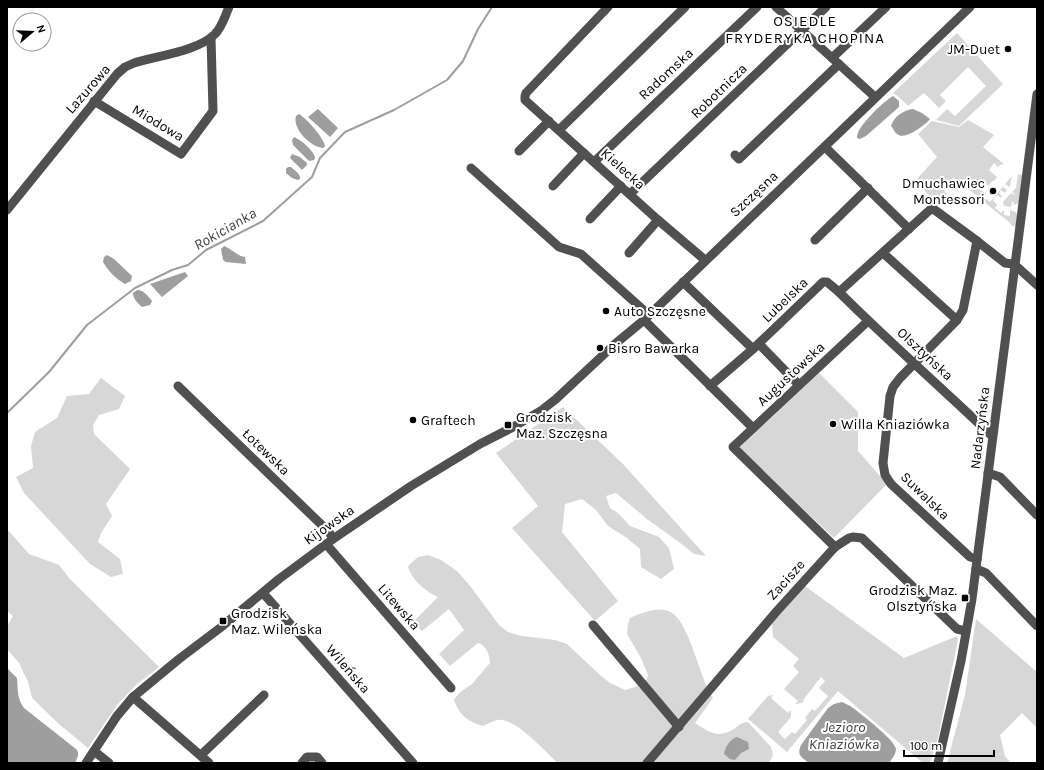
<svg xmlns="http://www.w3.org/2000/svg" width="1044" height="770" viewBox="0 0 1044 770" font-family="Karla,sans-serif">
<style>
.green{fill:#d7d7d7}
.water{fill:#9e9e9e}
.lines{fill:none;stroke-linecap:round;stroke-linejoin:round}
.stream{stroke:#9e9e9e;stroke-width:2}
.minor{stroke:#505050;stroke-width:9}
.poi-dot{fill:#000;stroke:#fff;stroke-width:1.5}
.labels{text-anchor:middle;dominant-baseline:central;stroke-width:4;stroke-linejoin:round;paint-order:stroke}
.poi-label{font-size:14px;fill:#000;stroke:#fff;text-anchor:start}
.street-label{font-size:14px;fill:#000;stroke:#fff}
.neighbourhood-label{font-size:15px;letter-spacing:1px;fill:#000;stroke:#fff}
.water-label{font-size:15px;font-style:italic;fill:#3f3f3f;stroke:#fff}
</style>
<rect width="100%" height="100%" fill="#fff"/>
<g class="green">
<polygon points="957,33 1003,84 959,126 936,120 947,109 955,116 986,86 968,67 940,95 946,101 939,108 924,93 908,106 899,97 893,93"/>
<polygon points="968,120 994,135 983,147 1004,164 1000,165 998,167 994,163 989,170 997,177 994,181 992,181 989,186 981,180 975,186 986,194 984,197 990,202 1012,176 1010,186 1009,187 1006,184 1003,187 1007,190 1005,193 1001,190 999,193 1002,196 1001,198 997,195 993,200 997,205 995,208 1001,213 1004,210 1004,215 1010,216 1010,210 1016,212 1017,215 1016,227 1012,226 1009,222 957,180 953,178 942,188 947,194 937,204 915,181 937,157 918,134 932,121 959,127"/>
<polygon points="1018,174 1023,175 1019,203 1013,205 1014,202 1012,202 1011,207 1004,206 1003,202 1011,193 1015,195 1015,194 1012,192 1016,188"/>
<polygon points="819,373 858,412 858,451 887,484 834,538 739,448"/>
<polygon points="101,378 125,396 119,409 99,415 93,425 94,434 130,469 106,504 112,516 101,533 98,542 120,559 123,574 111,577 90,564 24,493 16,477 33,468 31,446 35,432 57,418 67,396 89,394"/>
<polygon points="563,407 623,464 706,556 694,554 679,542 647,519 616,493 606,496 610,508 618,513 630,526 659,537 669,548 674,569 661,579 641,567 640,549 627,538 608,526 596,510 582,499 565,504 562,532 618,601 595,621 512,528 538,506 496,453"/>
<polygon points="7,529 29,554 59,565 70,579 159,667 136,685 117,705 88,748 59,724 32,698 28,682 19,663 7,649 7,626 13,616 7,611"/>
<path d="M428,555L441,560L457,571L471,587L499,625L508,632L522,636L555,640L567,644L600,675L610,683L625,690L645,684L648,675L641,658L627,634L628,624L630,618C642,613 660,605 672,613C690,624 700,680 713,698L695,723C709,732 718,739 734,729C739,725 742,722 748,722L771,747L773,755L769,763H558C544,751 516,717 497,720C493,721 487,724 483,726C468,722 459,715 454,700L459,693L472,684L490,663C489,654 487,646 478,643L450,666L439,654L464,630L449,609L422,631L413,622L438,597C426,592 411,579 408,566L418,557Z"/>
<polygon points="805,586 904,658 957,636 958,640 938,738 930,763 923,763 838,691 787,752 748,719 768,696 773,695 771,698 788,713 791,710 791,717 778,732 785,739 792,732 795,734 807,720 805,718 812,709 815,711 828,696 819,688 825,681 821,677 803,700 804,701 802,703 795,704 798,701 784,689 799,672 793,666 799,659 773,637 772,624"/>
<polygon points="976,619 1037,672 1037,728 1022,713 1000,735 1005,756 1011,763 947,763 965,695"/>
</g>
<g class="water">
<path d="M893,96L899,101V107L866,136L860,139L857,138C855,128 884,101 893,96Z"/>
<polygon points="318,109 338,128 330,137 308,117"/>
<path d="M913,109L922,113L930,119C925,125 905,141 897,134C894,132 893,128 891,126C894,116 904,110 913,109Z"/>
<path d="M299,114C307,119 323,137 325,146L323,148C310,147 292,128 296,116Z"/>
<path d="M294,137C301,140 314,151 315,158L314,160L309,161L293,145L292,140Z"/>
<polygon points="292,154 300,157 307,163 307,165 302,170 290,158"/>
<path d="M288,167H291C294,170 301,174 300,179L298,180L292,178L286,173V169Z"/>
<path d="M224,246C232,249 237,256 245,257L246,264L226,262L223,260L221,249Z"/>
<path d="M107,255L114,259L132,276L131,281L125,284C115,278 109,272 103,262L104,257Z"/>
<polygon points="185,272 188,276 162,297 150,284"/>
<path d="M137,290C144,290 148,296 152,301L150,305L142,307C138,303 133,299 133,293Z"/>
<path d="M7,668L17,678C18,690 17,699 24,708L76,749L78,752V756L75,763L7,762Z"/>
<path d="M842,702C845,704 850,705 853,708C862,715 894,739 896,749C896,754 892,759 889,763H809C800,756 797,755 801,745L828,708L834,704Z"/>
<path d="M737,737L748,742L749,749L741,753L735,760L730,759L724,754C725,747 730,739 737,737Z"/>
</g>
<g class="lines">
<polyline class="stream" points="7,413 49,372 87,325 135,288 172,270 188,265 206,250 263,221 312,177 320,158 345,132 394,110 447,80 463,61 478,29 492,7"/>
<g class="minor">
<polyline points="608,7 526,93 525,96 525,100 658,220 705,260"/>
<polyline points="776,7 875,97"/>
<polyline points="832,58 886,7"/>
<polyline points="94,101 181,154 213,111 211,38"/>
<polyline points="559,130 685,7"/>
<polyline points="825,147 909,229"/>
<polyline points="519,151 549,121"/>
<polyline points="735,155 739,159 839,64"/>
<polyline points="594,162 757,7"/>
<polyline points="471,168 559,247 581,254 649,315"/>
<polyline points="553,186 584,153"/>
<polyline points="630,194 826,7"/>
<path d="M7,210L117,74L125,67L134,63C156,56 199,51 215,34C222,27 225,16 229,7"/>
<polyline points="590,219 621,186"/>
<polyline points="815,240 868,188"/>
<polyline points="977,241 1005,263 1014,264 1037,285"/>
<polyline points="629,253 658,220"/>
<polyline points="883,253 957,320"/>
<polyline points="683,282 753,349"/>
<path d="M839,292C889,342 942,388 992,436"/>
<polyline points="644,320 753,428"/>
<polyline points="759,344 799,385"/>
<polyline points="178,386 329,532 333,539"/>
<polyline points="710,386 753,349 823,282 827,282 839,292 932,208 977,241 963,310 957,320 900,378 893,387 890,396 883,463 885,475 891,484 970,557 977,559"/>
<polyline points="988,473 1000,477 1037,515"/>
<polyline points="326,544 451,688"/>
<polyline points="835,547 733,447 868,321"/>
<polyline points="976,569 986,573 1037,626"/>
<polyline points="263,593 413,763"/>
<polyline points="593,625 679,727"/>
<polyline points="133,697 209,763"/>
<polyline points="94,751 109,763"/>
<polyline points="201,755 264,695"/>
<polyline points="86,763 117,716 133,697 179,659 220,628 279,579 333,539 411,486 480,444 515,426 542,410 556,399 615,344 644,320 970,7"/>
<polyline points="302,763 307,757 317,757 322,763"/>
<polyline points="647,763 777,611 835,547 849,538 853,537 862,538 957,629 966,631"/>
<polyline points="938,763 961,661 972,599 1037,94"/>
</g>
</g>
<g class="poi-dot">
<circle cx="1008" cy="49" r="4"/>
<circle cx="993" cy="191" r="4"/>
<circle cx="606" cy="311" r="4"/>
<circle cx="600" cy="348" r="4"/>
<circle cx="413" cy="420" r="4"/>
<circle cx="833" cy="424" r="4"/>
<rect x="504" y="421" width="8" height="8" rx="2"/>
<rect x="961" y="594" width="8" height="8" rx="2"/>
<rect x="219" y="617" width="8" height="8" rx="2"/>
</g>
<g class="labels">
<g class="poi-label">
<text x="1000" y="49" text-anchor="end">JM-Duet</text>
<text x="985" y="183" text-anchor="end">Dmuchawiec<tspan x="985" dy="16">Montessori</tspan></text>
<text x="614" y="311">Auto Szczęsne</text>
<text x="608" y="348">Bisro Bawarka</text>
<text x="516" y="417">Grodzisk<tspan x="516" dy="16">Maz. Szczęsna</tspan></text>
<text x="421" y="420">Graftech</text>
<text x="841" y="424">Willa Kniaziówka</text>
<text x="957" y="590" text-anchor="end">Grodzisk Maz.<tspan x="957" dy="16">Olsztyńska</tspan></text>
<text x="231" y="613">Grodzisk<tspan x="231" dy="16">Maz. Wileńska</tspan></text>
</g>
<g class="street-label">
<text transform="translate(666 74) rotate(-43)">Radomska</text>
<text transform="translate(88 89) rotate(-49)">Lazurowa</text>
<text transform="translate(719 91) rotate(-44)">Robotnicza</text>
<text transform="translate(158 123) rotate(31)">Miodowa</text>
<text transform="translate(623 169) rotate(42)">Kielecka</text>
<text transform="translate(754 194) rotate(-43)">Szczęsna</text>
<text transform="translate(785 300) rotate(-44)">Lubelska</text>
<text transform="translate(925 354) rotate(43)">Olsztyńska</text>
<text transform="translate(791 374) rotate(-43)">Augustowska</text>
<text transform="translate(980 428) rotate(-83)">Nadarzyńska</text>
<text transform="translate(266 452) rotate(44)">Łotewska</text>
<text transform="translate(925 496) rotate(44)">Suwalska</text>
<text transform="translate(329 525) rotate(-35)">Kijowska</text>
<text transform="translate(786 580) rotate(-48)">Zacisze</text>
<text transform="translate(399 607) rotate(49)">Litewska</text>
<text transform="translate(348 669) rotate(49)">Wileńska</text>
</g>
<g class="neighbourhood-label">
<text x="805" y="21">OSIEDLE<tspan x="805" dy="17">FRYDERYKA CHOPINA</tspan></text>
</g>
<g class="water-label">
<text transform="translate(225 229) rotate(-30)">Rokicianka</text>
<text x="844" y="727">Jezioro<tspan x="844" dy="17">Kniaziówka</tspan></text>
</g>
</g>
<rect width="1044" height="770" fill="none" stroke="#000000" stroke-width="16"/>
<g transform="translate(32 32) rotate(71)"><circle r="19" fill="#ffffff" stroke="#999999"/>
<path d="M0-3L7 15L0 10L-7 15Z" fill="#000000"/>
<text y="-6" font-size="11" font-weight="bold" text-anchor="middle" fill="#000000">N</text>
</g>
<path d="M904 750v6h90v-6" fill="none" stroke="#000000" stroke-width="2"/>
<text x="910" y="750" font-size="12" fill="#000000" stroke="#ffffff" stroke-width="3" paint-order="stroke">100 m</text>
</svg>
